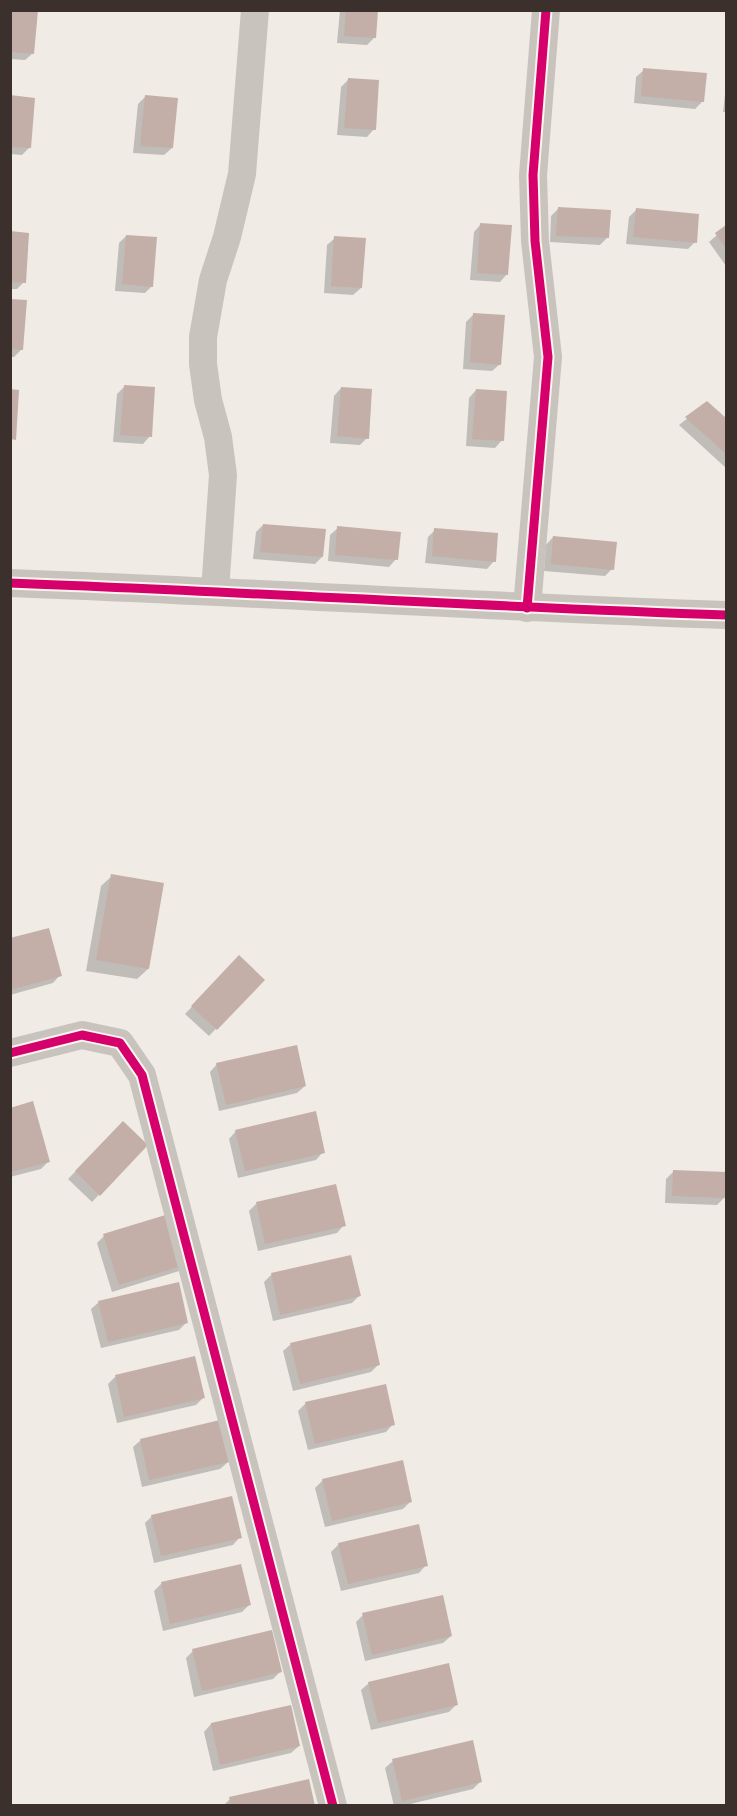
<svg xmlns="http://www.w3.org/2000/svg" width="737" height="1816" viewBox="0 0 737 1816" font-family="Cabin,sans-serif">
<style>
.shadow{fill:#0003}
.building{fill:#c3afa7}
.lines{fill:none;stroke-linecap:round;stroke-linejoin:round}
.street{stroke:#c9c3be;stroke-width:28}
.cycleway-casing{stroke:#fbf5ee;stroke-width:13}
.cycleway{stroke:#d6006c;stroke-width:9}
</style>
<rect width="100%" height="100%" fill="#f0ebe5"/>
<g class="shadow">
<polygon points="10,10 33,53 25,60 10,59"/>
<polygon points="340,10 376,10 374,38 367,45 337,43"/>
<polygon points="644,70 703,101 695,109 634,103 636,77"/>
<polygon points="348,80 374,129 367,137 337,135 341,87"/>
<polygon points="726,85 726,112 723,112"/>
<polygon points="146,96 172,148 164,155 133,153 138,104"/>
<polygon points="10,97 29,148 22,155 10,154"/>
<polygon points="558,209 607,238 600,245 550,242 551,216"/>
<polygon points="636,210 695,242 688,249 626,244 629,217"/>
<polygon points="481,224 507,274 500,282 470,280 474,232"/>
<polygon points="726,227 726,266 709,242"/>
<polygon points="10,233 24,282 17,289 10,289"/>
<polygon points="126,236 152,286 145,293 115,291 119,243"/>
<polygon points="335,238 361,288 353,295 324,293 327,245"/>
<polygon points="10,301 22,349 14,357 10,357"/>
<polygon points="474,314 500,364 492,371 463,369 466,322"/>
<polygon points="124,387 150,436 143,444 113,442 117,394"/>
<polygon points="341,388 367,438 360,445 330,443 334,396"/>
<polygon points="476,390 502,440 495,448 466,446 469,398"/>
<polygon points="707,403 726,420 726,468 679,425"/>
<polygon points="263,525 322,557 315,564 253,559 256,532"/>
<polygon points="338,528 396,559 389,567 328,561 330,535"/>
<polygon points="435,530 494,561 487,569 425,563 428,537"/>
<polygon points="553,537 612,569 605,576 544,571 546,545"/>
<polygon points="112,876 148,969 137,979 86,971 101,886"/>
<polygon points="10,940 60,975 53,983 10,995"/>
<polygon points="239,957 263,980 209,1036 185,1014"/>
<polygon points="217,1064 305,1086 297,1093 219,1111 210,1072"/>
<polygon points="10,1109 48,1162 41,1169 10,1177"/>
<polygon points="123,1123 146,1145 92,1202 68,1179"/>
<polygon points="236,1131 323,1152 316,1160 238,1178 229,1139"/>
<polygon points="674,1171 725,1197 717,1205 665,1203 666,1179"/>
<polygon points="256,1204 344,1225 337,1233 258,1251 249,1211"/>
<polygon points="171,1215 179,1271 112,1292 97,1243 104,1236"/>
<polygon points="271,1275 359,1296 352,1303 273,1321 264,1282"/>
<polygon points="99,1302 186,1323 179,1330 101,1348 91,1309"/>
<polygon points="291,1344 378,1365 371,1372 293,1391 283,1351"/>
<polygon points="115,1377 203,1398 196,1405 117,1423 108,1384"/>
<polygon points="306,1403 393,1424 386,1432 308,1450 298,1411"/>
<polygon points="141,1440 228,1462 220,1469 142,1487 133,1447"/>
<polygon points="323,1480 410,1502 403,1509 325,1527 315,1488"/>
<polygon points="152,1516 240,1537 233,1545 154,1563 145,1523"/>
<polygon points="339,1544 426,1565 419,1573 341,1591 331,1552"/>
<polygon points="240,1566 249,1605 242,1612 163,1631 154,1591 161,1584"/>
<polygon points="363,1615 451,1636 443,1643 365,1661 356,1622"/>
<polygon points="193,1651 280,1672 273,1679 194,1697 186,1658"/>
<polygon points="369,1683 456,1705 449,1712 371,1730 361,1690"/>
<polygon points="211,1724 299,1746 291,1753 213,1771 204,1732"/>
<polygon points="393,1761 480,1782 473,1789 402,1806 394,1806 385,1768"/>
<polygon points="230,1799 314,1806 223,1806"/>
</g>
<g class="building">
<polygon points="10,10 38,10 34,54 10,52"/>
<polygon points="346,10 378,10 376,38 344,36"/>
<polygon points="643,68 707,73 704,102 641,96"/>
<polygon points="348,78 379,80 376,130 344,128"/>
<polygon points="10,95 35,98 31,148 10,147"/>
<polygon points="145,95 178,98 173,148 140,146"/>
<polygon points="558,207 611,210 609,238 556,236"/>
<polygon points="636,208 699,214 697,243 633,237"/>
<polygon points="480,223 512,225 508,275 477,273"/>
<polygon points="726,225 726,249 715,233"/>
<polygon points="10,231 29,233 26,283 10,282"/>
<polygon points="126,235 157,237 153,287 122,284"/>
<polygon points="334,236 366,238 362,288 331,286"/>
<polygon points="10,299 27,300 23,350 10,349"/>
<polygon points="473,313 505,315 501,365 470,362"/>
<polygon points="124,385 155,387 152,437 120,435"/>
<polygon points="341,387 372,389 369,439 337,436"/>
<polygon points="10,389 19,390 16,440 10,439"/>
<polygon points="476,389 507,391 504,441 472,439"/>
<polygon points="707,401 726,418 726,454 685,417"/>
<polygon points="263,524 326,529 323,557 260,552"/>
<polygon points="337,526 401,532 398,560 335,555"/>
<polygon points="434,528 498,533 496,562 432,556"/>
<polygon points="553,536 617,542 614,570 551,564"/>
<polygon points="111,874 164,883 149,969 96,960"/>
<polygon points="49,928 62,976 10,990 10,938"/>
<polygon points="239,955 265,980 217,1030 191,1006"/>
<polygon points="297,1045 306,1086 226,1105 216,1063"/>
<polygon points="33,1101 50,1162 10,1172 10,1108"/>
<polygon points="316,1111 325,1153 245,1171 235,1130"/>
<polygon points="123,1121 148,1145 100,1196 75,1171"/>
<polygon points="673,1170 726,1172 726,1198 672,1196"/>
<polygon points="336,1184 346,1226 265,1244 256,1202"/>
<polygon points="172,1213 188,1264 119,1285 103,1234"/>
<polygon points="351,1255 361,1296 280,1315 271,1273"/>
<polygon points="179,1282 188,1323 108,1342 98,1301"/>
<polygon points="371,1324 380,1365 300,1384 290,1343"/>
<polygon points="195,1356 205,1398 124,1417 115,1375"/>
<polygon points="386,1384 395,1425 315,1444 305,1402"/>
<polygon points="220,1420 229,1462 149,1480 140,1439"/>
<polygon points="403,1460 412,1502 332,1521 322,1479"/>
<polygon points="232,1496 242,1538 161,1556 151,1515"/>
<polygon points="419,1524 428,1566 348,1584 338,1543"/>
<polygon points="241,1564 251,1605 170,1624 161,1582"/>
<polygon points="443,1595 452,1636 372,1655 362,1613"/>
<polygon points="272,1630 282,1672 202,1691 192,1649"/>
<polygon points="449,1663 458,1705 378,1723 368,1682"/>
<polygon points="291,1705 300,1746 220,1765 211,1723"/>
<polygon points="473,1740 482,1782 402,1801 392,1759"/>
<polygon points="309,1779 315,1806 231,1806 229,1797"/>
</g>
<g class="lines">
<g class="street">
<path d="M10,583C249,592 488,607 726,615"/>
<polyline points="215,591 223,475 218,437 208,400 203,364 203,337 213,280 227,237 242,174 255,10"/>
<polyline points="527,608 548,357 535,241 533,175 546,10"/>
<polyline points="10,1053 82,1035 120,1043 142,1075 333,1806"/>
</g>
<defs>
<g id="cycleway">
<path d="M10,583C249,592 488,607 726,615"/>
<polyline points="527,608 548,357 535,241 533,175 546,10"/>
<polyline points="10,1053 82,1035 120,1043 142,1075 333,1806"/>
</g>
</defs>
<use href="#cycleway" class="cycleway-casing"/>
<use href="#cycleway" class="cycleway"/>
</g>
<rect width="737" height="1816" fill="none" stroke="#3b302b" stroke-width="24"/>
</svg>
